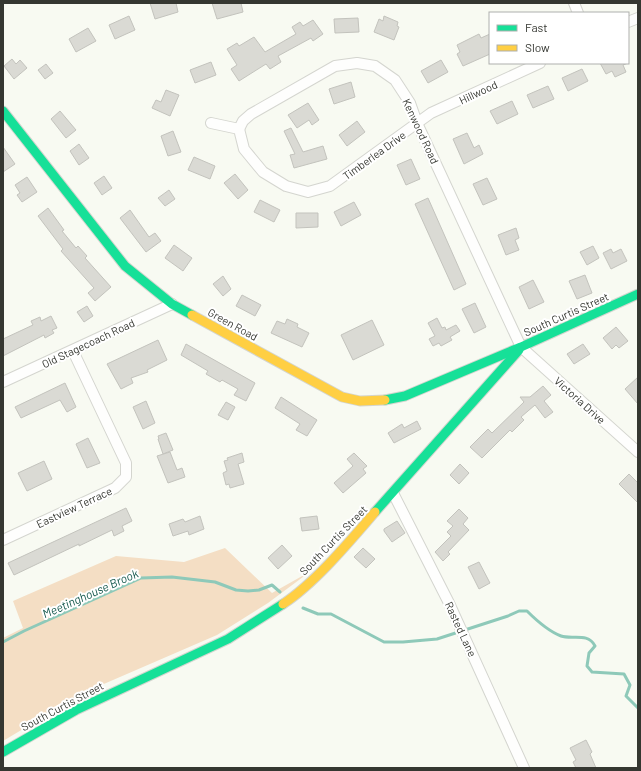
<svg xmlns="http://www.w3.org/2000/svg" width="641" height="771" viewBox="0 0 641 771" font-family="Barlow,sans-serif">
<style>
.green{fill:#f4dec4}
.lines{fill:none;stroke-linecap:round;stroke-linejoin:round}
.stream{stroke:#8ec9b9;stroke-width:3}
.building{fill:#dadad4;stroke:#c3c3bd}
.street-casing{stroke:#d4d5cf;stroke-width:12}
.fast-casing{stroke:#d4d5cf;stroke-width:11}
.slow-casing{stroke:#d4d5cf;stroke-width:11}
.street{stroke:#fefefd;stroke-width:10}
.fast{stroke:#16e098;stroke-width:9}
.slow{stroke:#ffcf43;stroke-width:9}
.labels{text-anchor:middle;dominant-baseline:central;stroke-width:4;stroke-linejoin:round;paint-order:stroke}
.street-label{font-size:11px;fill:#353731;stroke:#fff}
.water-label{font-size:12px;font-style:italic;fill:#11564a;stroke:#fff}
</style>
<rect width="100%" height="100%" fill="#f8faf2"/>
<polygon class="green" points="225,548 272,593 311,571 268,603 217,635 83,693 3,741 3,638 23,628 13,601 116,556 184,562"/>
<g class="lines">
<g class="stream">
<path d="M303,608L318,614H331L384,642H403L437,639L508,616L519,611H527C537,621 548,631 561,636C572,640 588,632 595,646L589,653L587,666L592,672L624,674L630,685L626,696L638,708"/>
<polyline points="3,642 24,631 141,578 172,577 215,582 236,590 248,591 259,590 272,585 280,592"/>
</g>
</g>
<g class="building">
<polygon points="150,3 176,3 178,12 155,19"/>
<polygon points="212,3 241,3 243,12 217,19"/>
<polygon points="129,16 135,30 115,39 109,25"/>
<polygon points="384,16 398,22 397,26 399,27 394,40 374,32 379,19 383,21"/>
<polygon points="358,18 359,32 335,33 334,19"/>
<polygon points="313,20 323,34 313,41 311,38 278,56 281,62 270,69 266,64 239,81 231,69 237,65 227,49 237,43 239,46 254,37 265,52 296,34 292,27 300,22 303,26"/>
<polygon points="88,28 96,41 76,52 69,39"/>
<polygon points="479,34 481,38 490,34 490,54 463,66 457,54 460,52 457,45"/>
<polygon points="12,59 16,64 20,60 27,68 14,79 4,66"/>
<polygon points="441,60 448,72 428,83 421,71"/>
<polygon points="211,62 216,75 195,83 190,70"/>
<polygon points="600,63 628,63 623,65 626,72 615,77 612,71 606,74"/>
<polygon points="46,64 53,73 45,79 38,70"/>
<polygon points="582,69 588,81 568,91 562,78"/>
<polygon points="351,82 355,97 334,104 329,89"/>
<polygon points="548,86 554,99 533,108 527,95"/>
<polygon points="166,90 179,95 170,116 152,108 156,100 161,102"/>
<polygon points="512,101 518,114 497,124 490,111"/>
<polygon points="308,103 319,120 312,125 309,120 297,128 288,115"/>
<polygon points="60,111 76,130 66,138 51,119"/>
<polygon points="357,121 365,132 347,146 339,135"/>
<polygon points="291,128 303,152 323,146 327,159 294,168 290,155 295,154 284,131"/>
<polygon points="173,131 181,152 168,156 161,136"/>
<polygon points="467,133 474,148 479,145 483,154 464,164 453,139"/>
<polygon points="79,144 89,158 79,165 70,151"/>
<polygon points="3,147 15,164 3,172"/>
<polygon points="194,157 215,166 210,179 188,170"/>
<polygon points="411,159 420,179 406,185 397,165"/>
<polygon points="235,174 248,190 238,199 224,183"/>
<polygon points="104,176 112,188 102,195 94,183"/>
<polygon points="27,177 37,192 22,202 17,195 20,193 15,185"/>
<polygon points="487,178 497,199 483,205 473,184"/>
<polygon points="169,190 175,199 165,206 158,198"/>
<polygon points="428,198 466,284 454,290 415,204"/>
<polygon points="260,200 280,210 274,222 254,212"/>
<polygon points="354,202 361,215 341,226 334,212"/>
<polygon points="48,208 64,230 62,231 76,248 78,246 87,256 85,258 111,287 95,301 88,293 94,288 61,251 63,249 38,216"/>
<polygon points="130,210 149,237 155,233 161,241 146,252 120,218"/>
<polygon points="296,213 318,213 318,227 296,228"/>
<polygon points="516,228 519,238 515,240 519,250 506,255 498,235"/>
<polygon points="174,245 192,258 183,271 165,258"/>
<polygon points="593,246 599,258 587,265 580,252"/>
<polygon points="611,249 613,253 621,249 627,261 611,269 603,253"/>
<polygon points="585,275 592,293 577,299 569,281"/>
<polygon points="223,276 231,289 223,296 213,284"/>
<polygon points="533,280 544,302 529,309 519,287"/>
<polygon points="242,295 261,305 255,316 236,306"/>
<polygon points="475,303 486,327 474,333 462,309"/>
<polygon points="87,306 93,316 84,322 77,312"/>
<polygon points="51,316 57,328 52,330 54,333 45,338 44,335 3,356 3,339 33,325 31,321 40,317 41,321"/>
<polygon points="437,318 442,328 445,327 446,330 456,325 460,331 450,337 452,340 441,346 439,343 433,346 429,339 435,336 428,323"/>
<polygon points="287,319 298,324 297,327 309,333 302,347 271,333 277,321 285,324"/>
<polygon points="372,320 384,345 353,360 341,335"/>
<polygon points="616,327 628,341 619,348 616,345 612,349 603,338"/>
<polygon points="158,340 167,360 147,370 148,372 131,378 133,383 121,389 107,364"/>
<polygon points="186,344 255,383 246,401 234,395 238,389 222,380 220,382 206,374 208,371 181,355"/>
<polygon points="583,344 590,354 574,364 567,354"/>
<polygon points="638,377 638,404 625,389"/>
<polygon points="65,383 76,407 67,412 60,400 21,418 15,407"/>
<polygon points="543,386 551,395 544,401 553,412 545,418 535,405 521,417 524,420 512,432 510,430 482,458 470,447 488,429 492,433 524,402 520,397 530,397"/>
<polygon points="281,397 317,420 307,436 296,430 300,424 275,408"/>
<polygon points="146,401 155,423 143,429 133,407"/>
<polygon points="226,402 235,407 228,420 218,415"/>
<polygon points="417,421 421,429 394,443 388,433 402,424 404,428"/>
<polygon points="166,433 173,450 163,454 158,439 159,439 158,436"/>
<polygon points="88,438 100,463 87,468 76,444"/>
<polygon points="170,452 177,470 182,468 185,477 168,483 157,456"/>
<polygon points="242,453 244,462 238,464 244,484 230,488 229,484 226,485 223,473 227,471 224,461 228,460 227,458"/>
<polygon points="354,453 367,466 363,469 366,473 343,493 334,483 353,466 347,459"/>
<polygon points="44,461 52,479 27,491 18,473"/>
<polygon points="460,464 469,473 459,484 450,475"/>
<polygon points="629,474 638,483 638,503 619,484"/>
<polygon points="126,508 132,521 122,526 124,531 114,536 112,530 79,546 79,544 14,575 8,563"/>
<polygon points="459,509 468,518 463,524 469,530 448,552 450,554 443,561 435,552 451,536 447,532 453,526 447,521"/>
<polygon points="200,516 204,529 189,535 188,531 173,536 169,524 183,519 185,522"/>
<polygon points="317,516 319,529 302,531 300,518"/>
<polygon points="397,521 405,533 392,542 384,531 384,529"/>
<polygon points="282,545 292,556 278,569 268,558"/>
<polygon points="363,548 375,559 366,568 354,557"/>
<polygon points="479,562 490,583 479,589 468,567"/>
<polygon points="586,740 592,752 590,754 596,768 576,768 573,762 576,760 570,748"/>
</g>
<g class="lines">
<defs>
<g id="street">
<polyline points="574,3 578,13"/>
<polyline points="628,22 638,18"/>
<polyline points="211,123 239,129 244,149 263,172 286,186 308,192 330,186 431,113 540,63"/>
<polyline points="239,129 243,121 251,114 335,66 357,63 375,66 395,80 410,103 417,123 521,347 638,452"/>
<polyline points="3,382 172,304"/>
<polyline points="393,493 449,603 524,768"/>
<polyline points="3,540 115,488 126,477 126,463 73,351"/>
</g>
<g id="fast">
<polyline points="3,111 125,266 172,304 192,315"/>
<polyline points="385,400 405,396 521,347 638,294"/>
<polyline points="375,512 519,350"/>
<polyline points="3,752 76,710 228,639 283,604"/>
</g>
<g id="slow">
<polyline points="192,315 342,397 360,401 385,400"/>
<path d="M283,604C315,583 350,541 375,512"/>
</g>
</defs>
<use href="#street" class="street-casing"/>
<use href="#fast" class="fast-casing"/>
<use href="#slow" class="slow-casing"/>
<use href="#street" class="street"/>
<use href="#fast" class="fast"/>
<use href="#slow" class="slow"/>
</g>
<g class="labels">
<g class="street-label">
<text transform="translate(478 92) rotate(-25)">Hillwood</text>
<text transform="translate(421 131) rotate(65)">Kenwood Road</text>
<text transform="translate(374 155) rotate(-36)">Timberlea Drive</text>
<text transform="translate(566 314) rotate(-24)">South Curtis Street</text>
<text transform="translate(233 324) rotate(29)">Green Road</text>
<text transform="translate(88 343) rotate(-25)">Old Stagecoach Road</text>
<text transform="translate(580 400) rotate(42)">Victoria Drive</text>
<text transform="translate(74 507) rotate(-25)">Eastview Terrace</text>
<text transform="translate(333 540) rotate(-46)">South Curtis Street</text>
<text transform="translate(461 629) rotate(65)">Rasted Lane</text>
<text transform="translate(62 706) rotate(-28)">South Curtis Street</text>
</g>
<g class="water-label">
<text transform="translate(90 593) rotate(-24)">Meetinghouse Brook</text>
</g>
</g>
<rect width="641" height="771" fill="none" stroke="#353731" stroke-width="8"/>
<rect x="489" y="12" width="140" height="52" fill="#ffffff" stroke="#aeafad"/>
<rect x="497" y="25" width="20" height="6" fill="#16e098" stroke="#aeafad"/>
<text x="525" y="32" font-size="12" fill="#353731">Fast</text>
<rect x="497" y="45" width="20" height="6" fill="#ffcf43" stroke="#aeafad"/>
<text x="525" y="52" font-size="12" fill="#353731">Slow</text>
</svg>
